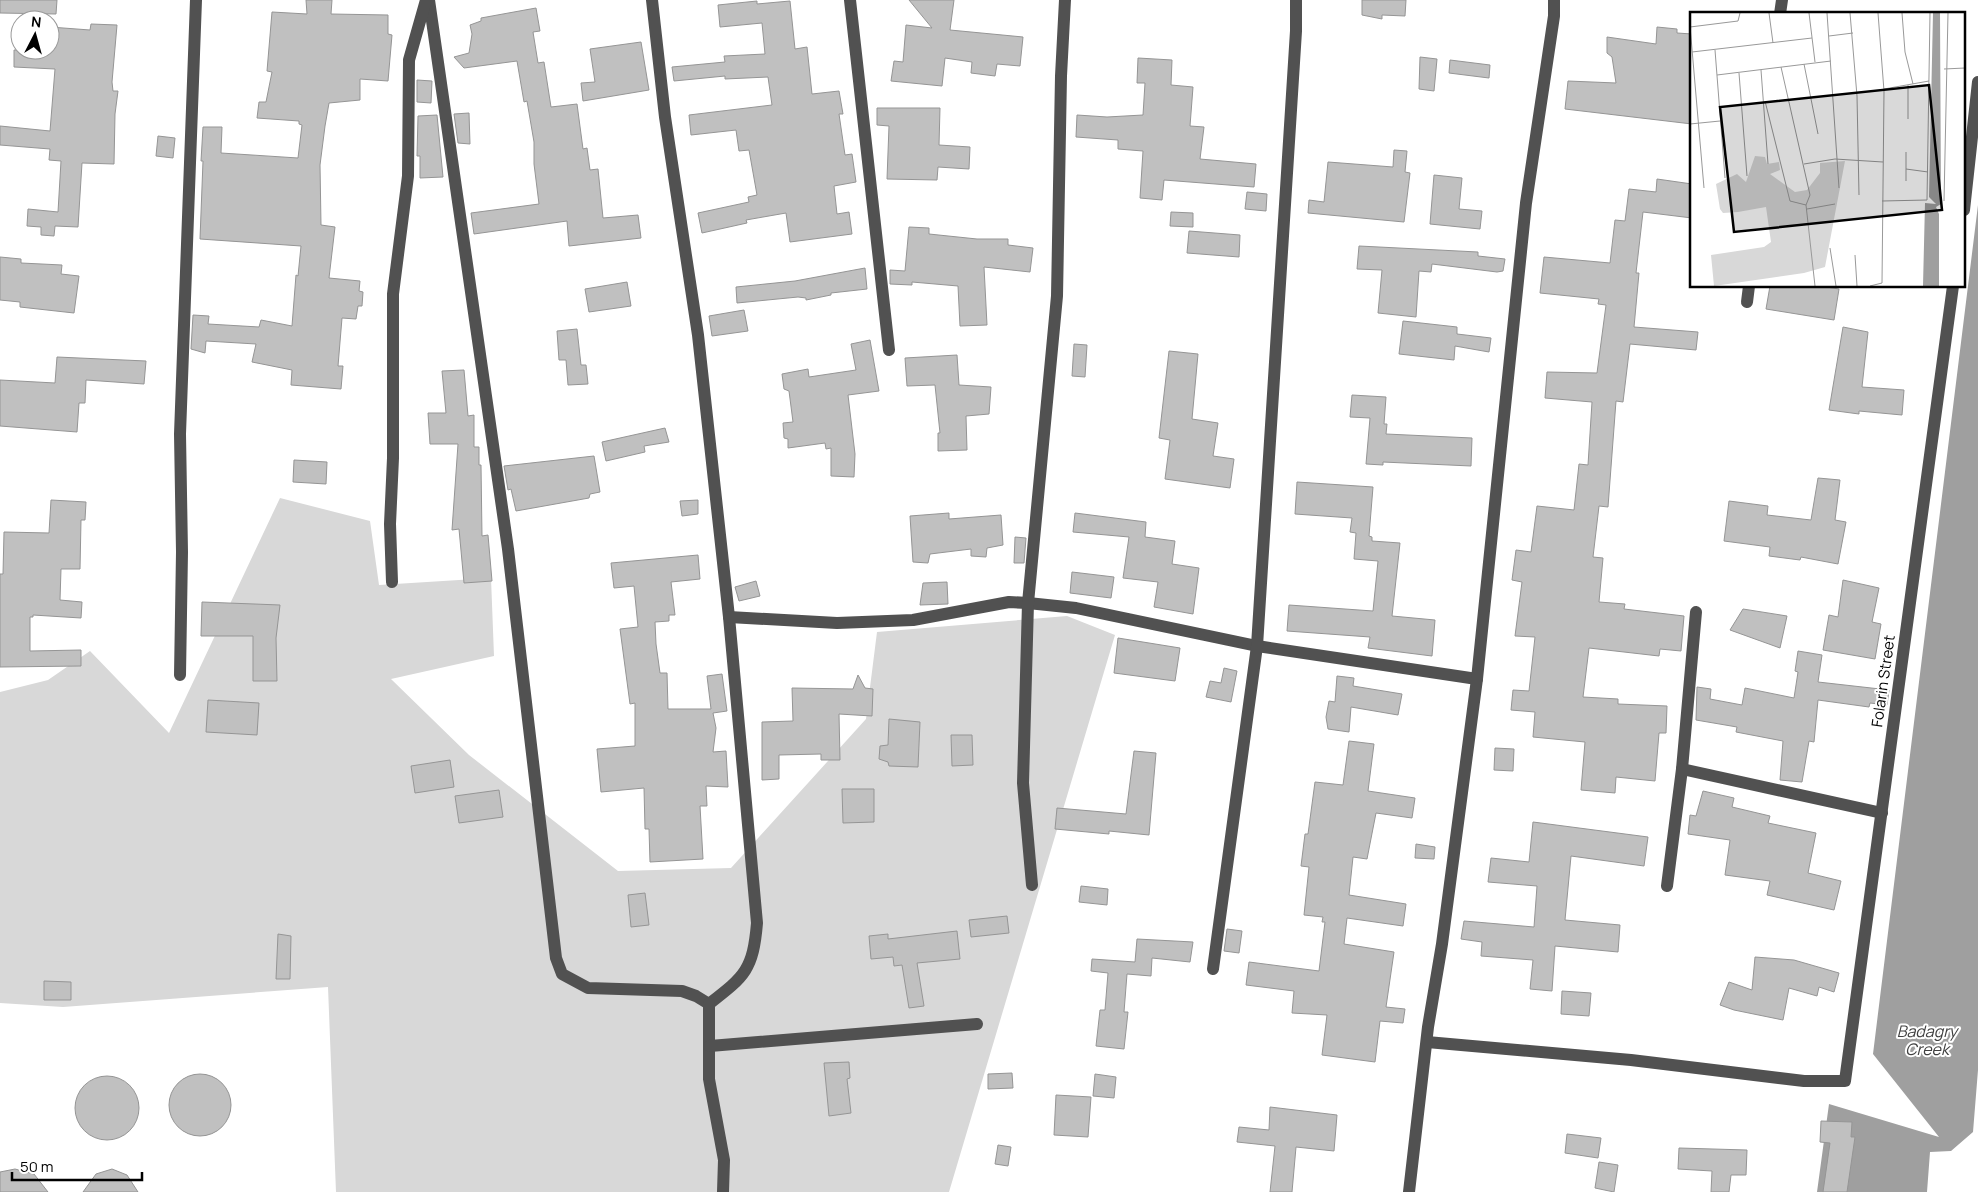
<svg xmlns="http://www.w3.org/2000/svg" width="1978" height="1192" viewBox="0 0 1978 1192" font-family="Manrope,sans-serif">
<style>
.green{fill:#d8d8d8}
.water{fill:#9f9f9f}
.building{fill:#c0c0c0;stroke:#959595}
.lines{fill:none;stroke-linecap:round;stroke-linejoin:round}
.minor{stroke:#515151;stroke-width:12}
.labels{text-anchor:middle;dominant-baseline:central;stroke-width:4;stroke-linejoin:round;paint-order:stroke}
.street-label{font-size:15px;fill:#000;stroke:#fff}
.water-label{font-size:16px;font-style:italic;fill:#404040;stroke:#fff}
.inset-road{fill:none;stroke:#999;stroke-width:1}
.view{fill:#000;fill-opacity:0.15;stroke:#000;stroke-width:2.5}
.inset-edge{fill:none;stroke:#000;stroke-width:2.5}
</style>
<rect width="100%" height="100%" fill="#fff"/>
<polygon class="green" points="280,498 370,521 379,585 491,578 494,656 391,679 469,755 618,871 731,868 866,719 877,632 1067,616 1115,635 949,1192 336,1192 328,987 63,1007 0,1003 0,692 48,680 90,651 169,733"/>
<polygon class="water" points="1978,205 1978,1070 1973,1132 1951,1151 1930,1152 1927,1192 1817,1192 1829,1104 1939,1137 1873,1054"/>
<g class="building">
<polygon points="0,0 57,0 56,14 0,13"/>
<polygon points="306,0 332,0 331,14 388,15 388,34 392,35 388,81 360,79 360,100 329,103 325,126 320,165 321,225 335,227 329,278 360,281 359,291 363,292 362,306 358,306 356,319 342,318 338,366 343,366 341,389 291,385 292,370 252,362 256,344 206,341 205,353 191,349 193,315 209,316 208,324 259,327 261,320 292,326 296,275 298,276 301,246 200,239 203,161 201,161 203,127 222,127 221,153 298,158 302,125 299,124 299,121 257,118 259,102 266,102 272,72 267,71 272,12 307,14"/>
<polygon points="909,0 954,0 950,30 1023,37 1020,66 997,64 995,76 971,73 972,62 945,58 942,86 891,81 894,61 903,62 906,25 932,28"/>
<polygon points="1362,0 1406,0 1405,16 1382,15 1382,19 1362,15"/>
<polygon points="757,1 757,4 790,1 795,49 807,47 812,94 839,91 843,114 839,114 845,155 852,154 856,182 834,186 837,214 849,212 852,234 790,242 786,213 746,220 747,223 702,233 698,213 749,202 748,197 757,195 749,150 739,151 736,130 691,135 689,115 772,105 768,77 725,79 725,76 674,81 672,67 725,62 724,56 765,54 762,23 720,27 718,5"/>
<polygon points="536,8 540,31 533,32 538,63 544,62 551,107 577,104 583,149 587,148 590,170 598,169 603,218 638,215 641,238 569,246 567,221 474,234 471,213 539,204 534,164 534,142 527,101 524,102 517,61 464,68 454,57 469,53 472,34 470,25 481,21 481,18"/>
<polygon points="91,24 117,25 112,82 113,91 118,91 115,114 114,164 82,163 78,227 55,226 54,236 41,235 41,227 27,226 28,209 58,212 61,161 49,160 50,149 0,145 0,126 50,131 55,69 14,67 14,50 50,50 50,27 90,30"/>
<polygon points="1657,27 1677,29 1677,33 1692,34 1692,124 1565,109 1568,81 1616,83 1612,57 1607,53 1607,37 1656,44"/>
<polygon points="641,42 649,90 583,101 581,83 595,82 590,49"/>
<polygon points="1420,57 1437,59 1434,91 1419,89"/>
<polygon points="1138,58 1172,60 1171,85 1193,87 1190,126 1204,127 1200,159 1256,164 1254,187 1164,180 1162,200 1140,198 1143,151 1118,149 1118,140 1076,137 1077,115 1107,117 1143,115 1145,83 1137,83"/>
<polygon points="1450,60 1490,65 1489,78 1449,73"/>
<polygon points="417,80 432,81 431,103 417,102"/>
<polygon points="877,108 940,108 939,145 970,147 969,169 938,167 937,180 887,179 889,126 877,125"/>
<polygon points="469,113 470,144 458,143 454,114"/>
<polygon points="437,115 443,177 420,178 420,156 417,156 418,116"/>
<polygon points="158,136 175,138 173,158 156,156"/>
<polygon points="1394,150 1407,151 1405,172 1410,173 1404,222 1308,213 1309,200 1324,202 1328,162 1393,167"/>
<polygon points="1434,175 1462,178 1459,209 1482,211 1480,229 1430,224"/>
<polygon points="1657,179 1692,184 1692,218 1643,212 1636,273 1639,273 1634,327 1698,332 1696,350 1630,344 1623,402 1616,401 1608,507 1599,506 1593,557 1603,558 1599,602 1625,604 1624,609 1684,616 1681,651 1660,649 1659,656 1589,648 1583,697 1618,699 1618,704 1667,706 1666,733 1659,733 1655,781 1616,777 1615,793 1581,790 1585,742 1533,737 1535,712 1511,710 1513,690 1529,691 1535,637 1515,636 1522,582 1512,580 1516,550 1531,552 1537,506 1574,510 1579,464 1588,465 1592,402 1545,398 1547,372 1597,373 1606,305 1598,304 1599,299 1540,293 1544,257 1610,263 1615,220 1625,221 1629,189 1656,192"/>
<polygon points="1247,192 1267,194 1266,211 1245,209"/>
<polygon points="1171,212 1193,213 1193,227 1170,226"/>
<polygon points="909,227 929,228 929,234 977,239 1008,239 1008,245 1033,248 1030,272 984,267 987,325 960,326 958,286 912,282 912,285 890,284 890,270 905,271"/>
<polygon points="1189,231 1240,235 1239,257 1187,253"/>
<polygon points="1359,246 1478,252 1478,256 1505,259 1503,271 1497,272 1432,264 1431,272 1419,271 1416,317 1378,313 1382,270 1357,269"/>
<polygon points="0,257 21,259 21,263 62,265 61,274 79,276 74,313 20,307 20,302 0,300"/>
<polygon points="865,268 867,289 831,293 831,295 806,300 806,298 798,297 737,303 736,287 795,281"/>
<polygon points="627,282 631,306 589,312 585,289"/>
<polygon points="1770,286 1820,286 1839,289 1834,320 1766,309"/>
<polygon points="744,310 748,331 712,336 709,316"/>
<polygon points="1403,321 1457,327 1457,334 1491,338 1489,352 1455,346 1454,360 1399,354"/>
<polygon points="1843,327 1868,332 1862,387 1904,390 1902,415 1859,411 1859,414 1829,410"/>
<polygon points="577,329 581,365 586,365 588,384 568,385 566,360 559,360 557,331"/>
<polygon points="870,340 879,391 848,395 855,454 854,477 831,476 831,448 826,449 825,443 788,448 788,439 784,438 783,423 793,422 789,391 784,389 782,374 808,369 809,377 856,370 851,344"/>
<polygon points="1074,344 1087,345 1085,377 1072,376"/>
<polygon points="1169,351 1198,354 1192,419 1218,423 1213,456 1234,459 1230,488 1165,479 1170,440 1159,438"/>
<polygon points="957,355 959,385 991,387 989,414 966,416 967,450 938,451 938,433 940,433 935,385 907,386 905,358"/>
<polygon points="57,357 146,361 144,384 86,380 85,403 79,403 77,432 0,426 0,380 55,383"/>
<polygon points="464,370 468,416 474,415 474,447 479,447 479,465 481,465 482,536 488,535 492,581 464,583 459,529 452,530 458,444 430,444 428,413 446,413 442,371"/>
<polygon points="1352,395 1386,397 1384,424 1387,424 1386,434 1472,438 1471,466 1383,462 1383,465 1366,464 1370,418 1350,417"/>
<polygon points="665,428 669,442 644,446 645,452 606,461 602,442"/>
<polygon points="594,456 600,492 590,494 589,498 516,511 511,489 508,490 504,466"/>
<polygon points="294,460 327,462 326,484 293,482"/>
<polygon points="1818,478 1840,480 1835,520 1846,522 1838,564 1801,557 1800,560 1769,556 1770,547 1724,541 1729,501 1768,506 1767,515 1811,520"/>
<polygon points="1297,482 1373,487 1369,536 1372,537 1372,541 1400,543 1392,616 1435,620 1432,656 1368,648 1370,637 1287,631 1289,605 1373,611 1378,561 1354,559 1356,533 1350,532 1352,518 1295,514"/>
<polygon points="51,500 86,502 85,520 81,520 80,569 61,569 60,600 82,602 81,618 33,615 33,617 30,617 30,651 81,650 81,666 0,667 0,574 3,574 4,532 49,533"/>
<polygon points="698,500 698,514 682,516 680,501"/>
<polygon points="949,513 949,519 1001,515 1003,545 987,548 986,557 971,556 971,549 930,554 928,563 913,562 910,516"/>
<polygon points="1075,513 1146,522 1145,537 1175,541 1172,564 1199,568 1193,614 1154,607 1158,582 1123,578 1129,537 1073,532"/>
<polygon points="1015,537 1026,538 1024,563 1014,563"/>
<polygon points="698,555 700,579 671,582 675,615 669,615 669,621 655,622 656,644 660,673 667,673 668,709 711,709 707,676 722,674 727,711 713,713 716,728 713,752 726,751 728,787 706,786 707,806 700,806 703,859 650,862 649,829 645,829 644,788 601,792 597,749 635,746 635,703 630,704 620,629 638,627 634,586 614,588 611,563"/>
<polygon points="1072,572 1114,577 1111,598 1070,593"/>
<polygon points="1843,580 1879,588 1872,622 1881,624 1875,659 1823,650 1829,615 1838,617"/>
<polygon points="756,581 760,596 739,601 735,587"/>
<polygon points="947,582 948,604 920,605 923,583"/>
<polygon points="202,602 280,605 276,638 277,681 253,681 253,636 201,636"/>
<polygon points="1743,609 1787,616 1780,648 1730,630"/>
<polygon points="1118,638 1180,648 1175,681 1114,673"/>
<polygon points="1798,651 1822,655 1818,682 1889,690 1887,705 1870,703 1869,707 1818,700 1814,742 1809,741 1802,782 1780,780 1783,741 1736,732 1737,727 1696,720 1697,687 1711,689 1710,699 1742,705 1745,688 1794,698 1798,672 1795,671"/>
<polygon points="1224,668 1237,671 1231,702 1206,697 1210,681 1221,683"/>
<polygon points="858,675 865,688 873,689 872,716 839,714 840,760 821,760 821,754 779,755 779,779 762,780 762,722 793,721 792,688 853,689"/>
<polygon points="1337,676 1354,678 1353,686 1402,694 1398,715 1351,707 1349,732 1328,729 1326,717 1329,701 1335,702"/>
<polygon points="208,700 259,703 257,735 206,732"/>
<polygon points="889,719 920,722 918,767 889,766 888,762 879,759 880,746 888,745"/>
<polygon points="951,735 972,735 973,765 952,766"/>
<polygon points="1349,741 1374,744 1368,791 1415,798 1412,818 1376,813 1367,859 1353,857 1349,895 1406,904 1403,926 1347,918 1344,944 1394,952 1386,1007 1405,1009 1403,1023 1380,1021 1375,1062 1322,1055 1327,1015 1292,1013 1294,991 1246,985 1249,962 1319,971 1325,922 1322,922 1323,917 1304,915 1309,867 1301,866 1305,834 1308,834 1315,782 1343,785"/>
<polygon points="1495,748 1514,749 1513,771 1494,770"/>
<polygon points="1134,751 1156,753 1149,835 1109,831 1109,834 1055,829 1057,808 1126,814"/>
<polygon points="450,760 454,787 415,793 411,766"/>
<polygon points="842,789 874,789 874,822 843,823"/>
<polygon points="499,790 503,817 459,823 455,796"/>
<polygon points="1703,791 1734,798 1732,807 1770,816 1768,823 1816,833 1808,873 1841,881 1834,910 1767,895 1770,881 1725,875 1730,840 1688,834 1690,815 1696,816"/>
<polygon points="1533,822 1648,837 1644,866 1571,856 1565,920 1620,925 1618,952 1555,946 1552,991 1530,989 1533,960 1481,956 1482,942 1461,939 1464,921 1534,927 1537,886 1488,882 1491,858 1529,862"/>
<polygon points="1416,844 1435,847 1434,859 1415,858"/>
<polygon points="1081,886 1108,889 1107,905 1079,902"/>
<polygon points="645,893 649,925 631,927 628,895"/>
<polygon points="1007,916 1009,933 971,937 969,920"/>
<polygon points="1227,929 1242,931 1239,953 1224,951"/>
<polygon points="957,931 960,959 917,963 924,1006 909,1008 902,965 894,966 893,957 871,959 869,936 888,934 888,939"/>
<polygon points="278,934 291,936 290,979 276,979"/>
<polygon points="1137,939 1193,942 1190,962 1152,958 1151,976 1127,974 1124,1012 1128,1012 1124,1049 1096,1046 1100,1010 1105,1010 1108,973 1091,971 1092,959 1135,962"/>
<polygon points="1755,957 1794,960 1839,973 1834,992 1819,987 1817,996 1789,988 1783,1020 1734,1010 1720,1005 1729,982 1752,990"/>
<polygon points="44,981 71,982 71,1000 44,1000"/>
<polygon points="1562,991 1591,993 1589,1016 1561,1014"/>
<polygon points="849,1062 850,1078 847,1079 851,1113 829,1116 824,1063"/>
<polygon points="1012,1073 1013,1088 988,1089 988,1074"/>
<polygon points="1095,1074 1116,1077 1114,1098 1093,1096"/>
<circle cx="200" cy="1105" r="31"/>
<circle cx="107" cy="1108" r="32"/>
<polygon points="1056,1095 1091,1097 1088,1137 1054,1135"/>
<polygon points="1270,1107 1337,1115 1334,1151 1296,1147 1292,1192 1270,1192 1275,1146 1237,1142 1239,1127 1269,1130"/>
<polygon points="1821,1121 1852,1122 1851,1137 1855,1137 1847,1192 1823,1192 1830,1143 1820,1142"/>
<polygon points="1567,1134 1601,1138 1598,1158 1565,1153"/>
<polygon points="998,1145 1011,1147 1008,1166 995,1164"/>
<polygon points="1679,1148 1747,1150 1746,1175 1731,1175 1729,1192 1711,1192 1712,1171 1678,1169"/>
<polygon points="1599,1162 1618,1165 1614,1192 1595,1188"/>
<polygon points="15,1169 34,1174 48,1192 0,1192 0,1172"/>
<polygon points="112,1169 127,1175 138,1192 83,1192 96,1174"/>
</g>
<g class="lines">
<g class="minor">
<polyline points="429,0 508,549 556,958 562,974 588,988 682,991 696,996 709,1004"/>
<path d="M652,0L665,117L698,335L729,617L757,923C753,970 745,976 709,1004"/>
<polyline points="850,0 889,350"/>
<polyline points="1780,14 1782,0"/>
<polyline points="1964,210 1978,82"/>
<polyline points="1747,302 1749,286"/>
<polyline points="392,582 390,524 393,458 393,294 408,176 409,60 426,0"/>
<polyline points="729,617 837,623 913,620 1009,602 1028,603 1076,608 1257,646 1477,679"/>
<polyline points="180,675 182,552 180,434 196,0"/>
<polyline points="1682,769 1696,612"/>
<polyline points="1032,885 1023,783 1028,603 1057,296 1061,76 1065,0"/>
<polyline points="1667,886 1682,769 1882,813"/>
<polyline points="1213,969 1257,646 1296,31 1296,0"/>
<polyline points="709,1004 709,1079 724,1160 723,1192"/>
<polyline points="1427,1042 1631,1060 1804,1081 1845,1081 1953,286"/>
<polyline points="710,1046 977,1024"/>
<polyline points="1409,1192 1428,1027 1442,944 1477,679 1526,203 1554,16 1554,0"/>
</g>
</g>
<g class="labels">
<g class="street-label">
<text transform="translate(1883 681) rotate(-82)">Folarin Street</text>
</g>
<g class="water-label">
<text x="1927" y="1031">Badagry<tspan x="1927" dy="18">Creek</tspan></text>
</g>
</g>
<g transform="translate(1690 12)">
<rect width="275" height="275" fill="#fff"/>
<path d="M65,144L75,145L77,152L89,150L90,158L80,162L105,180L117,178L130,161V151L155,149L135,255L114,261L24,274L21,243L74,235L81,230L76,195L48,200L33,201L30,197L26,172L47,162L56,170Z" fill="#d8d8d8"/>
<path d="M243,1H250L251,192L246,195L249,202V274H233L235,191L246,192L239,185Z" fill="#9f9f9f"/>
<path class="inset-road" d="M79,1L83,31M119,1L125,50M137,1L149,176M160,1L167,84L169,183M212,1L215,40L223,72M0,14L14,176M0,15L48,9L50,1M139,24L163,21M25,38L35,166M2,40L122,26M114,52L128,122M91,55L120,183L116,193L125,274M254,57L275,56M71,58L78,152M49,61L57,164M27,63L141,49M194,77L239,69M75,89L100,189L116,193M218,107V73M0,112L30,109M216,140V157M114,152L145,147L193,150M216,169V157L238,160M192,189L237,188L240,1M254,189L258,1M117,197L145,192M140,236L146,274M165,243L167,274M180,274L192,271L194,79L188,1"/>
<path class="view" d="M239,73L252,198L44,220L30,95Z"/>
<rect width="275" height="275" class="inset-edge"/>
</g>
<g transform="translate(35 35) rotate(6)"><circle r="24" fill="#ffffff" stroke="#999999"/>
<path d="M0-4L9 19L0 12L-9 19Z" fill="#000000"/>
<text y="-8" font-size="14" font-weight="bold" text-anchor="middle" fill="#000000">N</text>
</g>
<path d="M12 1172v8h130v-8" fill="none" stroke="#000000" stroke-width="2.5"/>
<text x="20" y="1172" font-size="15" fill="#000000" stroke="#ffffff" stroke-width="4" paint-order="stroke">50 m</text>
</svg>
